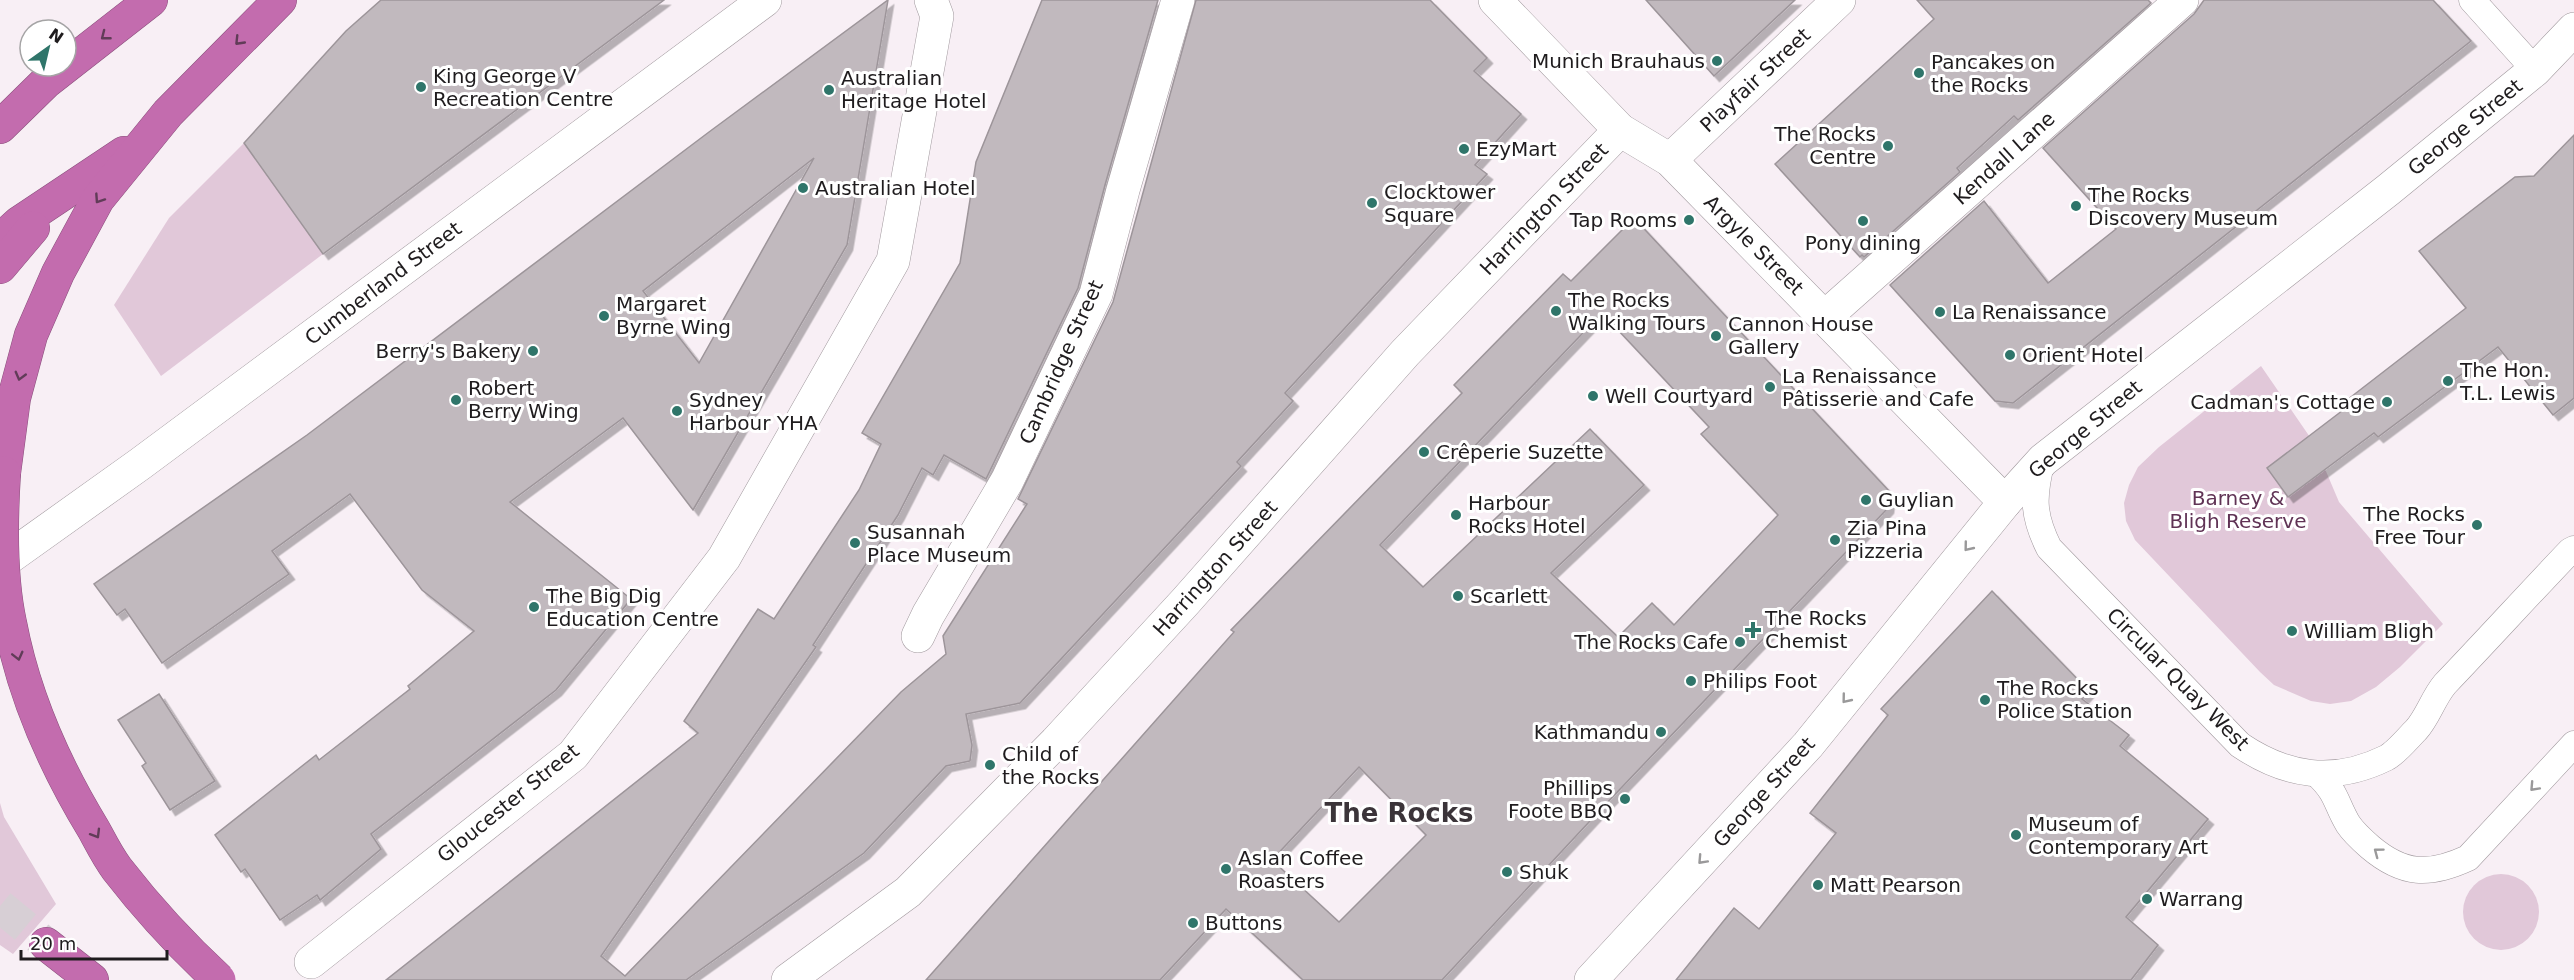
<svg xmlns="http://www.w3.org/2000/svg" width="2574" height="980" viewBox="0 0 2574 980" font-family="'DejaVu Sans',sans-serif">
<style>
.green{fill:#e1c8d9}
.building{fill:#c1b9be;stroke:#9d959a;stroke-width:1.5;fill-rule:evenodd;filter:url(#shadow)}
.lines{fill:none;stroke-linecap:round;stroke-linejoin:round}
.highway-tunnel{stroke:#d7cfd5;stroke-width:33;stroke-dasharray:33 16;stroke-linecap:butt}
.lane-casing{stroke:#a0989d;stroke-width:27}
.street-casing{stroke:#a0989d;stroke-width:34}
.highway-casing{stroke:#8a507c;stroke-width:34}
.lane{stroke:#fff;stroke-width:26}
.street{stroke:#fff;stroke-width:33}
.highway{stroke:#c36cae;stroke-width:33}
.highway-bridge-casing{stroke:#8a507c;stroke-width:34;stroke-linecap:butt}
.highway-bridge{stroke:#c36cae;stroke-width:33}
.oneway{stroke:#613c58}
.oneway2{stroke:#9a999a}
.poi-dot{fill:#2f756a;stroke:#fff;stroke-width:2}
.labels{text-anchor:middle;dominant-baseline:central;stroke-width:6;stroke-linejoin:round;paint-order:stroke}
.poi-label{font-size:20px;fill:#1f1c1e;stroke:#fff;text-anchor:start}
.street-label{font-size:20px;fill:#1f1c1e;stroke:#fff}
.park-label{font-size:20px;fill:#603355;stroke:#fff}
.district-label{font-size:26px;font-weight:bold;fill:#3b3439;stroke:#fff}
</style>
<defs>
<filter id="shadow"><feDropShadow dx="5.5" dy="5.5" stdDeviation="0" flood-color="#0004"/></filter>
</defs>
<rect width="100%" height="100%" fill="#f8eff5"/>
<g class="green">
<polygon points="244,143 323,254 161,376 114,305 169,218"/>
<polygon points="2261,366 2314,443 2339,502 2443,624 2400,667 2376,687 2351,701 2330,704 2311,701 2274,685 2260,672 2135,540 2126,521 2124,503 2129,485 2138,467 2159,447"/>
<polygon points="0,803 4,817 56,904 13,954 0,945"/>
<circle cx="2501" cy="912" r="38"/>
</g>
<g class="building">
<polygon points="381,0 664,0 323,254 244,143 346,31"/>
<path d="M888,0L847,245L693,510L623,418L510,502L631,599L556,690L371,834L381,849L320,900L317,895L280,920L245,869L241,872L215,835L316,755L319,760L410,689L408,686L474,631L422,590L350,494L272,551L289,574L162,663L125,609L117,615L94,584L307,435L709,132ZM814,158L699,363L643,291Z"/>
<polygon points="1042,0 1158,0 1105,185 1078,288 986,479 944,455 933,475 922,468 898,515 813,645 816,647 601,956 625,976 901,692 946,654 943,636 1027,504 1018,499 1113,302 1196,0 1430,0 1487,58 1474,71 1521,114 1475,165 1487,174 1285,393 1293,401 1237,462 1241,466 1020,703 966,714 972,745 970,761 946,766 864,853 686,980 386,980 698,733 684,721 758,609 774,619 859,490 881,444 862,433 960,263 976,162"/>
<polygon points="1646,0 1795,0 1714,76"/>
<polygon points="1917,0 2148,0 2151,3 2018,120 2014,116 1957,168 1960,172 1864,257 1862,255 1860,257 1775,164 1934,19"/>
<polygon points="2204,0 2433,0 2471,41 2013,403 1995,401 1890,285 1984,201 2048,283 2116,229 2043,148 2194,14"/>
<polygon points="2574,135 2574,398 2553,415 2498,347 2378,437 2374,433 2288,497 2267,468 2351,404 2347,400 2466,308 2419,251 2515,177 2534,176"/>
<path d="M1634,218L1890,492L1888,508L1603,807L1442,980H1303L1226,909L1160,980H926L1234,632L1231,630L1462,393L1454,385L1563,274L1571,281ZM1602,313L1709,427L1701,434L1778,515L1674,625L1652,603L1618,637L1551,573L1644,485L1590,429L1423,587L1380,545ZM1359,767L1426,835L1339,922L1272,860Z"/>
<polygon points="1992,591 2089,691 2082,699 2129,735 2120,746 2208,819 2126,917 2158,945 2131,980 1676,980 1734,908 1759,929 1836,833 1810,813 1888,715 1881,709"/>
<polygon points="159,694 215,781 170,810 142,766 146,763 118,720"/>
</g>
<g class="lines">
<polyline class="highway-tunnel" points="0,906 46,944"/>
<defs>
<g id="lane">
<polyline points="2472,0 2535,70"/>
<path d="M2042,460C2033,496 2032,514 2049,548L2240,745C2286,776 2333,784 2386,758C2396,753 2407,739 2416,730C2428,717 2433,698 2445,684C2487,640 2528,595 2570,551L2574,549"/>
<path d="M2317,774C2338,794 2335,802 2348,824C2354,833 2362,840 2370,847C2403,875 2429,876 2468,858L2574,744"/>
</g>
<g id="street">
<polyline points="1495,0 1620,130 1670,160 2005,502"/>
<polyline points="1670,160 1839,0"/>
<polyline points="1825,317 2182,0"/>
<polyline points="0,564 140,464 765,0"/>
<polyline points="918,636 928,615 1007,481 1096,294 1123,190 1178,0"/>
<polyline points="311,962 573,755 724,558 893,261 937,16 931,0"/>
<polyline points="788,980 908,892 1056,742 1185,602 1405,353 1620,130"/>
<polyline points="1591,980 1808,745 2005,502 2043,460 2388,190 2535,70 2574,29"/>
</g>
<g id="highway">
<polyline points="0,127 46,82 151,0"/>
<polyline points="0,240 19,223 124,153"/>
<polyline points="0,267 33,228"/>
<polyline points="4,473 14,398 31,335 58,273 98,199 168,113 280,0"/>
<polyline points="46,944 92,980"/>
</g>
</defs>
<use href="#lane" class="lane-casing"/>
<use href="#street" class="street-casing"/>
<use href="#highway" class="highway-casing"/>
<use href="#lane" class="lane"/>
<use href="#street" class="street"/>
<use href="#highway" class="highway"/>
<defs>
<path id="highway-bridge" d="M4,473C1,520 0,577 10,623C24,697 55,766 94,830C101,843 108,857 117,869C148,909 182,946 219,980"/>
</defs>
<use href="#highway-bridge" class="highway-bridge-casing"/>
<use href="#highway-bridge" class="highway-bridge"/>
</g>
<defs><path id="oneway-chevron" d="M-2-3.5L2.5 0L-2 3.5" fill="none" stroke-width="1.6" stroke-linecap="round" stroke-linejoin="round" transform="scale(1.5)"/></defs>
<g class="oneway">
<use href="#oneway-chevron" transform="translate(105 36) rotate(142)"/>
<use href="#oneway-chevron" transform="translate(239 41) rotate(134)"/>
<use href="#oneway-chevron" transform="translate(99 199) rotate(124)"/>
<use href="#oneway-chevron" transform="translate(20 376) rotate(105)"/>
<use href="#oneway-chevron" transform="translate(18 656) rotate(76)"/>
<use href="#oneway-chevron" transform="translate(96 834) rotate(59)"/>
</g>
<g class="oneway2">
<use href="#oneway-chevron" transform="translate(1968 547) rotate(129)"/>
<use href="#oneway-chevron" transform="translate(1846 699) rotate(129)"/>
<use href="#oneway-chevron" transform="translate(2534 787) rotate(133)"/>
<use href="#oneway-chevron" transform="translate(2378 852) rotate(-143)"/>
<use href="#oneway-chevron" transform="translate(1702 860) rotate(133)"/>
</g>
<g class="poi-dot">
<circle cx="1717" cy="61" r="6"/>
<circle cx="1919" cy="73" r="6"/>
<circle cx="421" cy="87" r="6"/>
<circle cx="829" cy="90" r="6"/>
<circle cx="1888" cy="146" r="6"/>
<circle cx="1464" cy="149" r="6"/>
<circle cx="803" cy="188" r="6"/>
<circle cx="1372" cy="203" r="6"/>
<circle cx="2076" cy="206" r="6"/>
<circle cx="1689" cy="220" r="6"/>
<circle cx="1863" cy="221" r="6"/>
<circle cx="1556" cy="311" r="6"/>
<circle cx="1940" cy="312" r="6"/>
<circle cx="604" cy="316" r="6"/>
<circle cx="1716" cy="336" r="6"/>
<circle cx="533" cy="351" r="6"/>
<circle cx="2010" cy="355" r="6"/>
<circle cx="2448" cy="381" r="6"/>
<circle cx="1770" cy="387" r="6"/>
<circle cx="1593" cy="396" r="6"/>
<circle cx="456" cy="400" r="6"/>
<circle cx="2387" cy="402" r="6"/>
<circle cx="677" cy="411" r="6"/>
<circle cx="1424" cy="452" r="6"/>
<circle cx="1866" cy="500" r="6"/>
<circle cx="1456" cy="515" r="6"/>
<circle cx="2477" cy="525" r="6"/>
<circle cx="1835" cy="540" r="6"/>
<circle cx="855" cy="543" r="6"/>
<circle cx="1458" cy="596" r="6"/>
<circle cx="534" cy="607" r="6"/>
<path d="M1750 621h6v6h6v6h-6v6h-6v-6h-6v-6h6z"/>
<circle cx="2292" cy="631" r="6"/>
<circle cx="1740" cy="642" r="6"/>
<circle cx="1691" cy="681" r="6"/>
<circle cx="1985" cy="700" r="6"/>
<circle cx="1661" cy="732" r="6"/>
<circle cx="990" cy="765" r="6"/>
<circle cx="1625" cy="799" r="6"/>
<circle cx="2016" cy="835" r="6"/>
<circle cx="1226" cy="869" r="6"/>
<circle cx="1507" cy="872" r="6"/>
<circle cx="1818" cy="885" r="6"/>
<circle cx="2147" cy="899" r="6"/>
<circle cx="1193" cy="923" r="6"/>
</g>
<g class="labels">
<g class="poi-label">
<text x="1705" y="61" text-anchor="end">Munich Brauhaus</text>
<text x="1931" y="62">Pancakes on<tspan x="1931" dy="23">the Rocks</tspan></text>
<text x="433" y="76">King George V<tspan x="433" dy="23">Recreation Centre</tspan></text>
<text x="841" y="78">Australian<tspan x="841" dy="23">Heritage Hotel</tspan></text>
<text x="1876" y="134" text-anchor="end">The Rocks<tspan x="1876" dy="23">Centre</tspan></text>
<text x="1476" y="149">EzyMart</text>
<text x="815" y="188">Australian Hotel</text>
<text x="1384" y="192">Clocktower<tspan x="1384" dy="23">Square</tspan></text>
<text x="2088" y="195">The Rocks<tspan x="2088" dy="23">Discovery Museum</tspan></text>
<text x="1677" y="220" text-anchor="end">Tap Rooms</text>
<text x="1863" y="243" text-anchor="middle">Pony dining</text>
<text x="1568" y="300">The Rocks<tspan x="1568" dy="23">Walking Tours</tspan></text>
<text x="616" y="304">Margaret<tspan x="616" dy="23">Byrne Wing</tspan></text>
<text x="1952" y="312">La Renaissance</text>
<text x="1728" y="324">Cannon House<tspan x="1728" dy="23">Gallery</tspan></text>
<text x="521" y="351" text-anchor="end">Berry's Bakery</text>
<text x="2022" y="355">Orient Hotel</text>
<text x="2460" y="370">The Hon.<tspan x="2460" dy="23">T.L. Lewis</tspan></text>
<text x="1782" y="376">La Renaissance<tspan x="1782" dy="23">Pâtisserie and Cafe</tspan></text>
<text x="468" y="388">Robert<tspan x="468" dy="23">Berry Wing</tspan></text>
<text x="1605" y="396">Well Courtyard</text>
<text x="689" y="400">Sydney<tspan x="689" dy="23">Harbour YHA</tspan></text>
<text x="2375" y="402" text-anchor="end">Cadman's Cottage</text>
<text x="1436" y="452">Crêperie Suzette</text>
<text x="1878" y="500">Guylian</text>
<text x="1468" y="503">Harbour<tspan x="1468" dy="23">Rocks Hotel</tspan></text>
<text x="2465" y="514" text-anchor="end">The Rocks<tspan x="2465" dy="23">Free Tour</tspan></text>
<text x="1847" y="528">Zia Pina<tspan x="1847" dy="23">Pizzeria</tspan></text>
<text x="867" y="532">Susannah<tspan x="867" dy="23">Place Museum</tspan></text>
<text x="546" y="596">The Big Dig<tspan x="546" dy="23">Education Centre</tspan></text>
<text x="1470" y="596">Scarlett</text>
<text x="1765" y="618">The Rocks<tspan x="1765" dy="23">Chemist</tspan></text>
<text x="2304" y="631">William Bligh</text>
<text x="1728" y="642" text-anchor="end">The Rocks Cafe</text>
<text x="1703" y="681">Philips Foot</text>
<text x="1997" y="688">The Rocks<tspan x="1997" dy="23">Police Station</tspan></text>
<text x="1649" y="732" text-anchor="end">Kathmandu</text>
<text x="1002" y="754">Child of<tspan x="1002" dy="23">the Rocks</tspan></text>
<text x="1613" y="788" text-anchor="end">Phillips<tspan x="1613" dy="23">Foote BBQ</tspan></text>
<text x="2028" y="824">Museum of<tspan x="2028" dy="23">Contemporary Art</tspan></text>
<text x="1238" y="858">Aslan Coffee<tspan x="1238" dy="23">Roasters</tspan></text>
<text x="1519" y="872">Shuk</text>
<text x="1830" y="885">Matt Pearson</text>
<text x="2159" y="899">Warrang</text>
<text x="1205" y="923">Buttons</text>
</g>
<g class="street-label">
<text transform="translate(1755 80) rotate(-43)">Playfair Street</text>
<text transform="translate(2465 127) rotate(-39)">George Street</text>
<text transform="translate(2004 158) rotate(-42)">Kendall Lane</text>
<text transform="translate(1544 209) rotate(-46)">Harrington Street</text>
<text transform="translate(1754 245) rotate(45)">Argyle Street</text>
<text transform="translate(383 283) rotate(-37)">Cumberland Street</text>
<text transform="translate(1061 362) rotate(-66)">Cambridge Street</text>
<text transform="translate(2085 429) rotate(-40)">George Street</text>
<text transform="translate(1215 568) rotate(-48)">Harrington Street</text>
<text transform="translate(2178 679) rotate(45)">Circular Quay West</text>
<text transform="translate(1764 792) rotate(-48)">George Street</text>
<text transform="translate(508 803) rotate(-39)">Gloucester Street</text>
</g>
<g class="park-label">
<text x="2238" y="498">Barney &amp;<tspan x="2238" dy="23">Bligh Reserve</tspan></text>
</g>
<g class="district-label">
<text x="1399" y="813">The Rocks</text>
</g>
</g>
<g transform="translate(48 48) rotate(34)"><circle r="28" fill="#ffffff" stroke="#a5a4a5" stroke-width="1.5"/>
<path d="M0-4.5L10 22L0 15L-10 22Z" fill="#2f756a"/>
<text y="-9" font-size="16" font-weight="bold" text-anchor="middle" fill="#1f1c1e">N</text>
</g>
<path d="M21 950v9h146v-9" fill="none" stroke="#1f1c1e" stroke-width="3"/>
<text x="30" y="950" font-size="18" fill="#1f1c1e" stroke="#ffffff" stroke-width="4.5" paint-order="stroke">20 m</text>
</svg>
